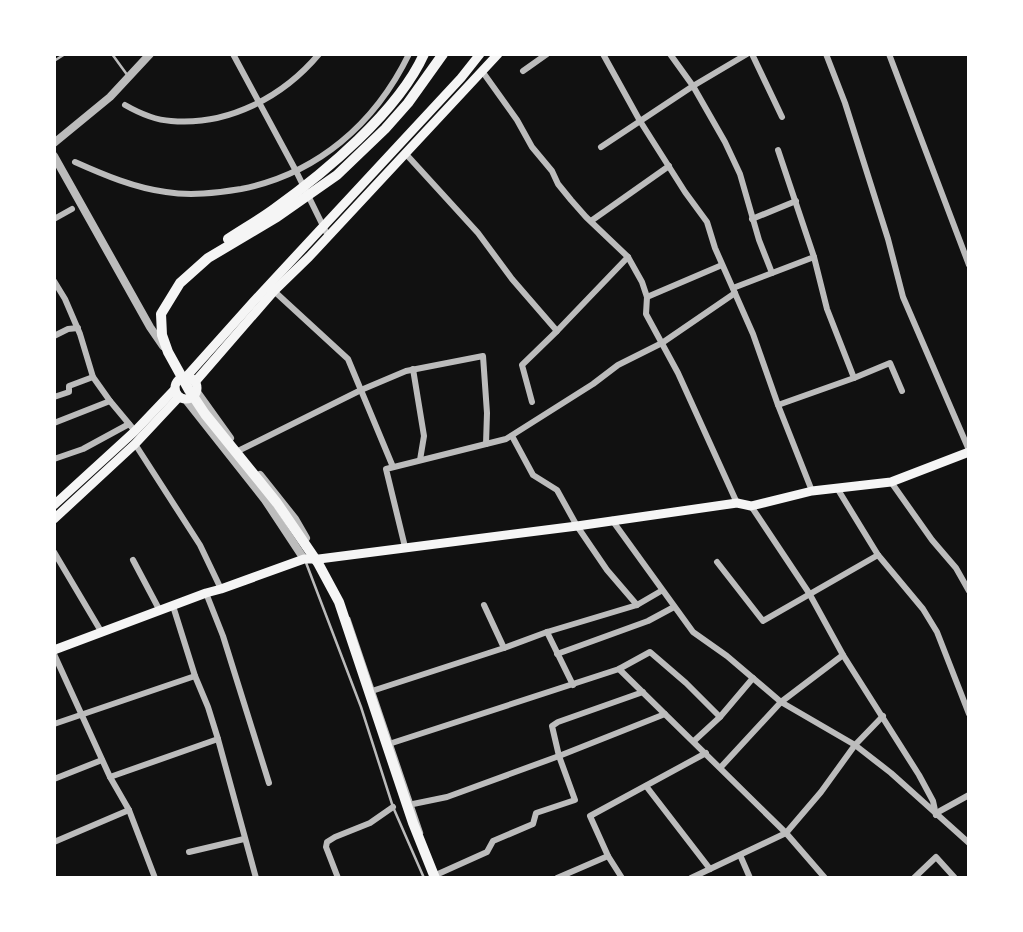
<svg xmlns="http://www.w3.org/2000/svg" width="1023" height="932" viewBox="0 0 1023 932" font-family="Bitter,serif">
<style>
.lines{fill:none;stroke-linecap:round;stroke-linejoin:round}
.service{stroke:#bcbcbc;stroke-width:2.5}
.minor{stroke:#bcbcbc;stroke-width:6}
.tertiary{stroke:#bcbcbc;stroke-width:8}
.secondary{stroke:#f5f5f5;stroke-width:9}
.primary{stroke:#f5f5f5;stroke-width:10}
</style>
<rect width="100%" height="100%" fill="#111"/>
<g class="lines">
<g class="service">
<polyline points="112,54 128,76"/>
<polyline points="54,61 65,54"/>
<polyline points="305,560 361,707 393,807 424,878"/>
<polyline points="349,618 422,833"/>
</g>
<g class="minor">
<polyline points="233,54 296,171 328,236"/>
<polyline points="603,54 640,121 685,192 707,222 715,248 753,334 778,405 812,491"/>
<polyline points="670,54 693,86 725,142 740,174 759,240 772,273"/>
<polyline points="752,54 782,117"/>
<polyline points="826,54 845,103 888,239 903,297 969,450"/>
<polyline points="889,54 969,265"/>
<polyline points="482,71 517,120 532,147 552,171 558,184 571,200 586,217 628,257 642,282 647,297 646,314 678,373 737,503"/>
<polyline points="523,71 547,54"/>
<path d="M125,105C139,113 154,120 171,121C228,126 283,97 319,54"/>
<polyline points="601,147 693,86 747,54"/>
<polyline points="405,153 478,233 512,279 557,331"/>
<path d="M75,162C104,175 135,188 166,192C191,196 216,193 241,189C317,174 375,124 409,54"/>
<polyline points="54,219 72,209"/>
<polyline points="752,219 796,201"/>
<polyline points="591,221 669,166"/>
<polyline points="814,257 827,309 854,378"/>
<polyline points="54,281 65,299 80,334 93,377 110,401 135,431"/>
<polyline points="733,288 814,257 778,150"/>
<polyline points="274,291 348,359 393,467"/>
<polyline points="647,297 722,265"/>
<polyline points="54,336 68,329 78,328"/>
<polyline points="413,369 424,436 420,460"/>
<polyline points="54,397 69,392 69,386 93,377"/>
<polyline points="532,402 522,365 557,331 628,257"/>
<polyline points="778,405 854,378 890,363 902,391"/>
<polyline points="54,423 110,401"/>
<polyline points="512,436 533,475 557,490 577,526 607,570 637,605"/>
<polyline points="135,444 200,545 221,589"/>
<polyline points="240,450 361,390 406,371 483,356 487,413 486,444"/>
<polyline points="54,459 83,449 129,424"/>
<polyline points="891,482 932,540 956,568 969,591"/>
<polyline points="837,488 878,555 923,609 937,632 969,714"/>
<polyline points="751,506 809,593 843,655 919,775 933,801 936,815"/>
<polyline points="612,520 693,632 727,656 781,702 855,745 891,773 969,843"/>
<polyline points="405,547 386,469 506,439 593,384 618,365 662,343 735,293"/>
<polyline points="54,552 102,633"/>
<polyline points="133,560 160,611"/>
<polyline points="717,562 763,621 878,555"/>
<polyline points="206,593 223,636 269,783"/>
<polyline points="484,605 504,648"/>
<polyline points="173,606 195,676 208,707 218,739 256,878"/>
<polyline points="547,632 573,685"/>
<polyline points="54,654 110,777 129,810 155,878"/>
<polyline points="557,654 648,621 674,607"/>
<polyline points="619,669 786,833 825,878"/>
<polyline points="375,690 504,648 547,632 637,605 661,591"/>
<polyline points="54,724 195,676"/>
<polyline points="694,741 720,717 753,678"/>
<polyline points="392,743 619,669 650,652 686,683 720,717"/>
<polyline points="721,767 781,702 843,655"/>
<polyline points="110,777 218,739"/>
<polyline points="54,779 102,760"/>
<polyline points="646,786 710,869"/>
<polyline points="413,804 447,797 559,756 665,714"/>
<polyline points="936,815 940,811 969,795"/>
<polyline points="54,842 129,810"/>
<polyline points="189,852 244,839"/>
<polyline points="740,855 750,878"/>
<polyline points="438,874 487,852 493,841 533,824 536,813 575,800 559,756 552,726 558,722 643,692"/>
<polyline points="338,878 326,847 327,842 335,837 370,823 393,807"/>
<polyline points="557,878 608,856"/>
<polyline points="622,878 608,856 590,816 706,753"/>
<polyline points="691,878 786,833 821,792 855,745 883,716"/>
<polyline points="914,878 936,857 955,878"/>
</g>
<g class="tertiary">
<polyline points="54,143 110,97 150,54"/>
<polyline points="54,156 150,327 163,346"/>
<polyline points="197,392 230,438"/>
<polyline points="186,400 265,500 304,559"/>
<polyline points="260,475 295,519 306,538"/>
</g>
<g class="secondary">
<polyline points="186,377 254,301 461,78 480,54"/>
<circle cx="186" cy="388" r="11"/>
<polyline points="195,382 274,291 309,257 498,54"/>
<polyline points="54,505 135,431 175,389"/>
<polyline points="54,519 135,444 179,397"/>
<polyline points="54,650 206,593 221,589 304,559 319,559 577,526 737,503 751,506 812,491 891,482 969,452"/>
</g>
<g class="primary">
<path d="M228,239C243,229 259,220 274,209C324,173 398,112 424,54"/>
<polyline points="435,878 413,823 339,602 318,563 277,503 205,414 189,390 168,352 162,335 161,314 180,283 208,258 277,217 337,175 385,129 408,103 443,54"/>
</g>
</g>
<rect width="1023" height="932" fill="none" stroke="#ffffff" stroke-width="112"/>
</svg>
